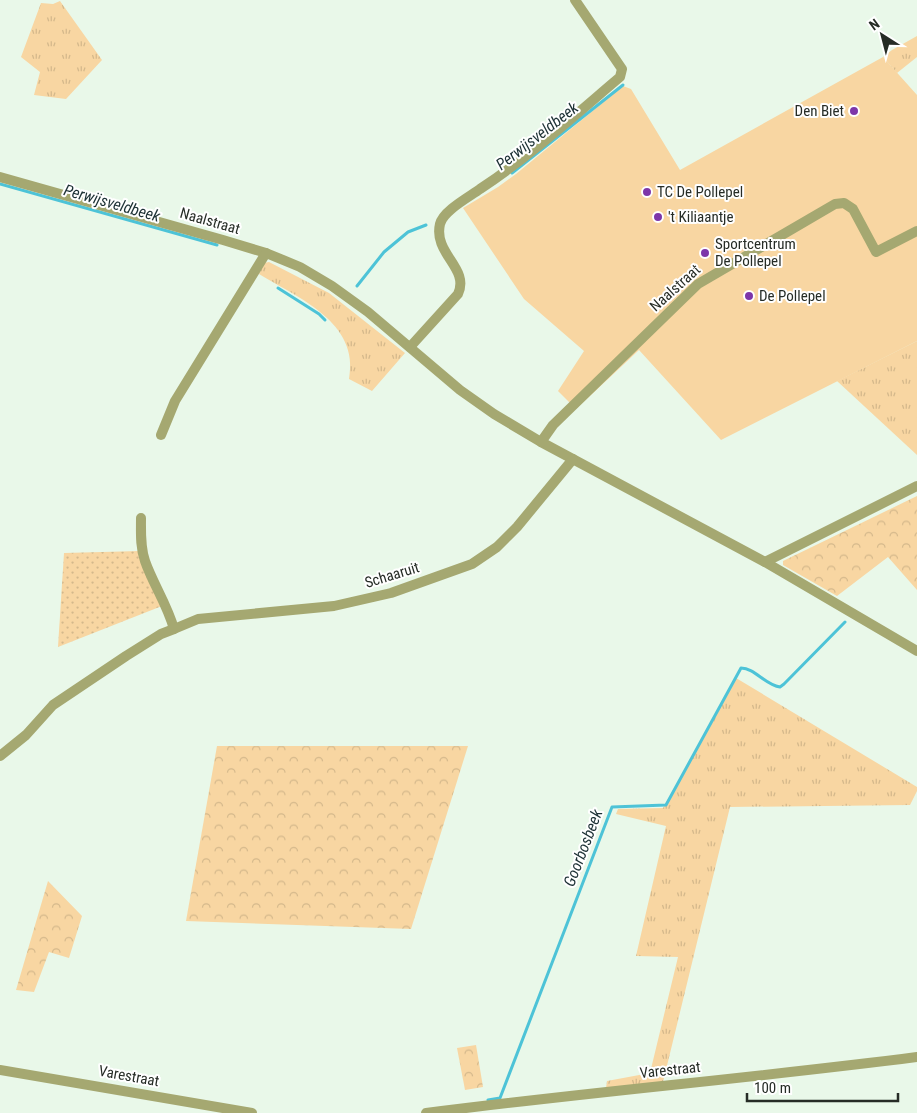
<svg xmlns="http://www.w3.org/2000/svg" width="917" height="1113" viewBox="0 0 917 1113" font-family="'Roboto Condensed',sans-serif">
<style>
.grass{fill:url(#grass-tufts)}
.forest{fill:url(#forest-crowns)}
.park{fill:#f8d6a2}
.garden{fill:url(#garden-dots)}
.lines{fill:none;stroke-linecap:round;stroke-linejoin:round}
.stream{stroke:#4dc3d7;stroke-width:3}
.minor{stroke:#a5a871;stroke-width:10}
.poi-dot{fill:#7d36a9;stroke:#fff;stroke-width:2}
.labels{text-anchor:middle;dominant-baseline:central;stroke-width:4;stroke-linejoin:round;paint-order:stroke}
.poi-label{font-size:15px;fill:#262c26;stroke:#fff;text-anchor:start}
.street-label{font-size:15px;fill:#262c26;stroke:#fff}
.water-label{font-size:16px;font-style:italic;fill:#1d3135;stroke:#fff}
</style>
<defs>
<pattern id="grass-tufts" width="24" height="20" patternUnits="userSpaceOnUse" patternTransform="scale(1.25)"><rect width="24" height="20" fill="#f8d6a2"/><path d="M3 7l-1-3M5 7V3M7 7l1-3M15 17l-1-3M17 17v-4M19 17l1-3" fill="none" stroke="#d4b88b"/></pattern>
<pattern id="forest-crowns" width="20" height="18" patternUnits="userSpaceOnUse" patternTransform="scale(1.25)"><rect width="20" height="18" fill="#f8d6a2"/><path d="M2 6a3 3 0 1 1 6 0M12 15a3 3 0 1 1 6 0" fill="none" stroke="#d4b88b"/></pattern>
<pattern id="garden-dots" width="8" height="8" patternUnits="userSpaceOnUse" patternTransform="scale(1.25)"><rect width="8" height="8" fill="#f8d6a2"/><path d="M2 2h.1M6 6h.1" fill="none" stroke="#d4b88b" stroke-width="1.8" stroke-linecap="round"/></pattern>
</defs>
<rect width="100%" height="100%" fill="#e9f8e9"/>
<g class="grass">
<polygon points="60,1 102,60 66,99 34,95 40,72 21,57 41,3 53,4"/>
<polygon points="917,36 917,57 897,73 883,57 892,50"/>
<path d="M269,262L329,293L405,353L372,391L349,379C360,322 298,298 259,274L264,263Z"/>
<polygon points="917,341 917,455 837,381"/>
<polygon points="736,678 917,787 917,791 910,805 730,807 663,1082 606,1088 607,1081 650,1073 678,957 636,956 666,826 616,814 618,809 663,808"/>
</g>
<g class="forest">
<polygon points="917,496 917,590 888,557 837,596 783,565 783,561"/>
<polygon points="217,746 468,746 411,929 186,921"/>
<polygon points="48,881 82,916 69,958 49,952 34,992 16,990"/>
<polygon points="476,1045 483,1087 465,1090 457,1048"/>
</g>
<polygon class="park" points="883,57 917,95 917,341 721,440 639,350 576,409 558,391 584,351 524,299 463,208 498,187 516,174 623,86 631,89 680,170"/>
<polygon class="garden" points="140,551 162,606 58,647 64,553"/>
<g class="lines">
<g class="stream">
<polyline points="512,173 623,85"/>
<polyline points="0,184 217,245"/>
<polyline points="357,286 384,252 408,232 426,225"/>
<polyline points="278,288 319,314 325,320"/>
<path d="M488,1100L500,1098L612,807L666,805L741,668C755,668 765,685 780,687L784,684L845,622"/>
</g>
<g class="minor">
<polyline points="0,177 223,240 266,253 300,267 332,286 368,312 460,390 494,414 541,442 765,562 917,651"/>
<path d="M410,347L458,294C470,268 433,254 440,224C443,211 469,197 480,189C530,156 574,116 620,77L622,69L575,0"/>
<polyline points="161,435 175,401 266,253"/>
<polyline points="541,442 553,425 698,284 835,204 844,203 853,209 876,252 917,231"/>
<path d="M141,518C141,532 140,547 145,561C153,584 167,604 174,629"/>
<polyline points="765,562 917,486"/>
<polyline points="0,756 26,735 53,705 126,656 161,634 174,629 198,619 334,606 391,593 472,564 497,547 517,527 573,459"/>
<polyline points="0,1070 252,1113"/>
<path d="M426,1113C589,1092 754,1078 917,1057"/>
</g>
</g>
<g class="poi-dot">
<circle cx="854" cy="111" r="5"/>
<circle cx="647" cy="192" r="5"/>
<circle cx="658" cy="217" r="5"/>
<circle cx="705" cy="253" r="5"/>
<circle cx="749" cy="296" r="5"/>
</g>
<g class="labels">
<g class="poi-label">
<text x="844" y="111" text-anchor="end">Den Biet</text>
<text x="657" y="192">TC De Pollepel</text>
<text x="668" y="217">'t Kiliaantje</text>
<text x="715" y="244">Sportcentrum<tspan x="715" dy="17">De Pollepel</tspan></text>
<text x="759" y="296">De Pollepel</text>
</g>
<g class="street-label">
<text transform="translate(210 221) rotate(16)">Naalstraat</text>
<text transform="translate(675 288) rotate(-42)">Naalstraat</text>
<text transform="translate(392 575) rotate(-17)">Schaaruit</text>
<text transform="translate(670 1070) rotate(-6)">Varestraat</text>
<text transform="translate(129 1076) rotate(10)">Varestraat</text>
</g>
<g class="water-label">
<text transform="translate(537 136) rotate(-38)">Perwijsveldbeek</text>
<text transform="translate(112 203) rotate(16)">Perwijsveldbeek</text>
<text transform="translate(583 848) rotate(-69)">Goorbosbeek</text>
</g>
</g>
<g transform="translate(882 35) rotate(324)" stroke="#ffffff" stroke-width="4" paint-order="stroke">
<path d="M0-4L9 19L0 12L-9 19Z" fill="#262c26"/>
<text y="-8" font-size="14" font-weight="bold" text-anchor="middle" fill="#262c26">N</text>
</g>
<path d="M747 1093v8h151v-8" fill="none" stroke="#262c26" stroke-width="2.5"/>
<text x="754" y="1093" font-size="15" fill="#262c26" stroke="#ffffff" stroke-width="4" paint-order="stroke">100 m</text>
</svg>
